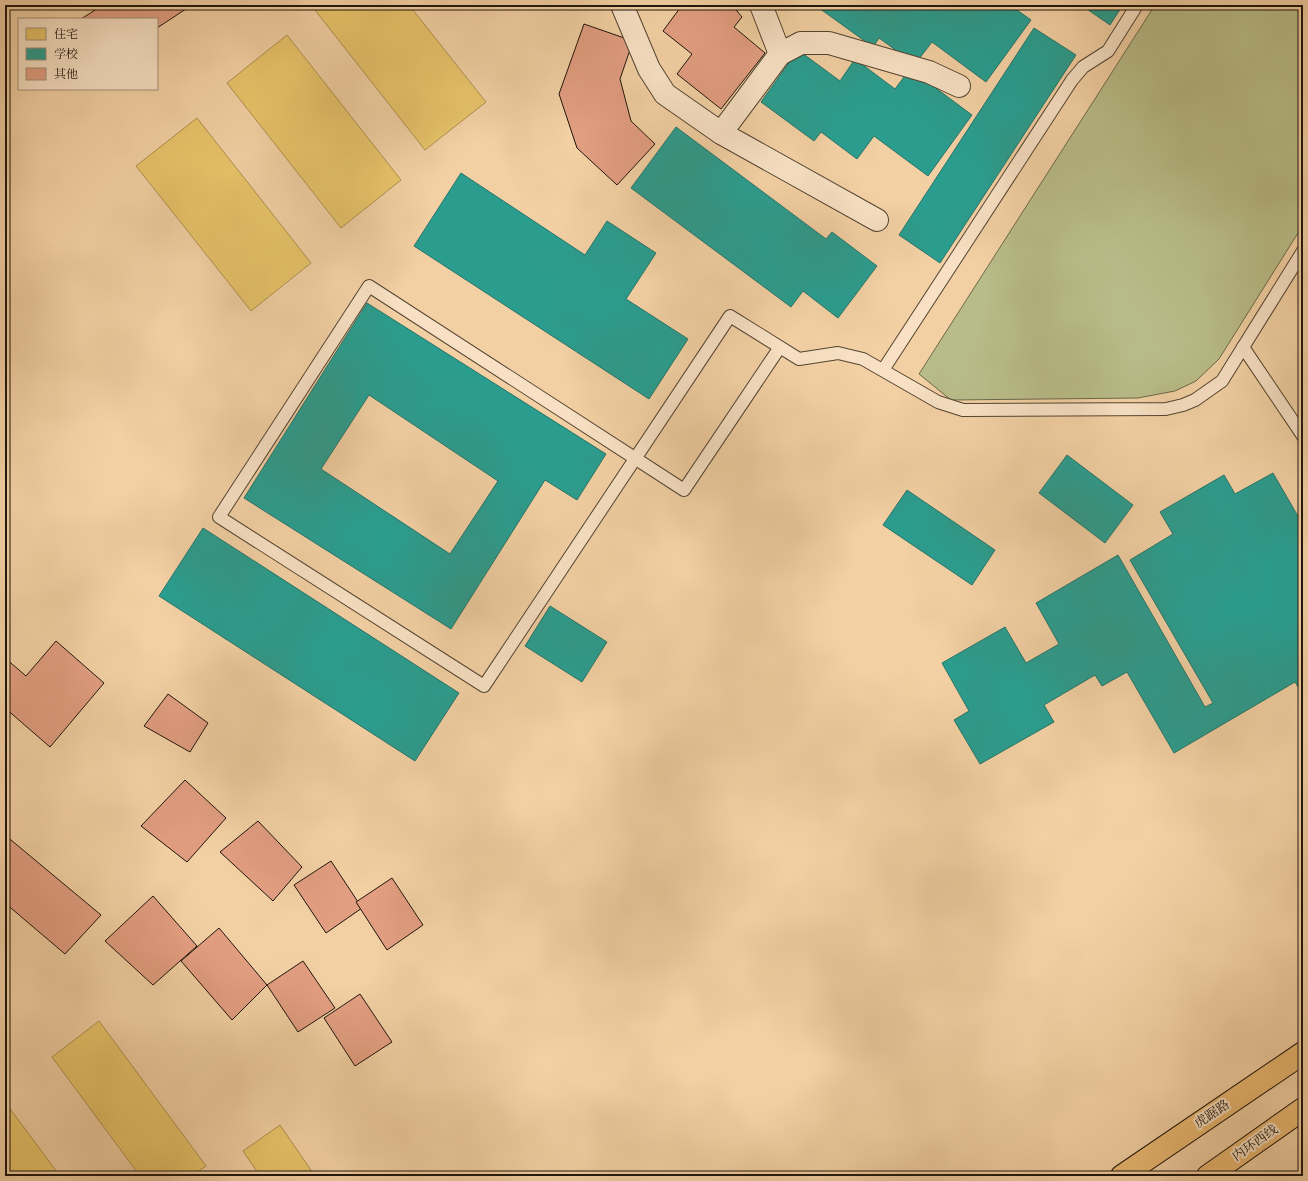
<svg xmlns="http://www.w3.org/2000/svg" width="1308" height="1181" viewBox="0 0 1308 1181" font-family="'Libre Bodoni','Noto Serif SC',serif">
<style>
.green{fill:#b8bc88;stroke:#6c684a}
.homes{fill:#e9c46a;stroke:#ac904e}
.schools{fill:#2a9d8f;stroke:#277468;fill-rule:evenodd}
.building{fill:#e29e81;stroke:#1f150c}
.lines{fill:none;stroke-linecap:round;stroke-linejoin:round}
.service-casing{stroke:#544432;stroke-width:14}
.minor-casing{stroke:#544432;stroke-width:24}
.primary-casing{stroke:#1f150c;stroke-width:24}
.trunk-casing{stroke:#1f150c;stroke-width:24}
.service{stroke:#f7e0c3;stroke-width:12}
.minor{stroke:#f7e0c3;stroke-width:22}
.primary{stroke:#e9b872;stroke-width:22}
.trunk{stroke:#e9b872;stroke-width:22}
.labels{text-anchor:middle;dominant-baseline:central;stroke-width:4;stroke-linejoin:round;paint-order:stroke}
.street-label{font-size:13px;fill:#1f150c;stroke:#f7e0c3}
</style>
<rect width="100%" height="100%" fill="#f2d0a3"/>
<filter id="stains"><feTurbulence type="fractalNoise" baseFrequency=".005" numOctaves="4"/><feColorMatrix values="0 0 0 0 .2 0 0 0 0 .09 0 0 0 0 .02 0 0 0 .5 -.17"/></filter>
<radialGradient id="worn" r=".72"><stop offset=".6" stop-color="#630" stop-opacity="0"/><stop offset="1" stop-color="#630" stop-opacity=".3"/></radialGradient>
<polygon class="green" points="1155,5 1303,5 1303,225 1219,359 1196,381 1175,391 1138,398 951,400 919,374"/>
<g class="homes">
<polygon points="311,5 409,5 486,102 425,150"/>
<polygon points="287,35 401,180 341,228 227,83"/>
<polygon points="197,118 311,263 251,311 136,166"/>
<polygon points="99,1021 206,1166 192,1176 140,1176 52,1057"/>
<polygon points="5,1102 60,1176 5,1176"/>
<polygon points="280,1125 315,1176 260,1176 243,1151"/>
</g>
<g class="schools">
<polygon points="821,5 1010,5 1031,20 986,82 932,42 915,64 879,38 873,47 819,8"/>
<polygon points="1081,5 1123,5 1110,25"/>
<polygon points="1034,28 1076,55 940,263 899,235"/>
<polygon points="798,50 840,81 855,59 895,89 910,69 972,115 928,176 874,136 857,159 821,132 814,141 761,102"/>
<polygon points="676,127 826,239 832,232 877,266 838,318 803,291 791,307 631,188"/>
<polygon points="461,173 585,255 607,221 656,253 626,299 688,339 649,399 414,246"/>
<path d="M367,303L606,454L577,500L545,480L451,629L244,498ZM369,395L498,481L450,554L321,469Z"/>
<polygon points="1067,455 1133,505 1105,543 1039,493"/>
<polygon points="1273,473 1303,525 1303,695 1295,682 1174,753 1127,672 1102,686 1095,675 1044,705 1054,722 980,764 954,720 969,711 942,663 1005,627 1026,663 1059,644 1036,603 1118,555 1205,707 1213,703 1130,560 1173,534 1160,512 1224,475 1235,494"/>
<polygon points="907,490 995,550 972,585 883,525"/>
<polygon points="203,528 459,693 415,761 159,596"/>
<polygon points="550,606 607,642 582,682 525,646"/>
</g>
<g class="building">
<polygon points="103,5 192,5 157,28 157,19 81,19"/>
<polygon points="677,5 732,5 742,17 734,27 765,53 721,109 677,74 692,54 663,31 680,8"/>
<polygon points="584,24 633,41 620,79 631,121 655,144 617,185 577,148 559,94"/>
<polygon points="56,641 104,683 50,747 5,708 5,658 26,676"/>
<polygon points="168,694 208,723 190,752 144,726"/>
<polygon points="185,780 226,818 187,862 141,826"/>
<polygon points="258,821 302,867 273,901 220,852"/>
<polygon points="5,835 101,915 65,954 5,903"/>
<polygon points="331,861 362,908 326,933 294,885"/>
<polygon points="392,878 423,925 387,950 356,902"/>
<polygon points="153,896 197,946 153,985 105,941"/>
<polygon points="219,928 267,985 232,1020 181,961"/>
<polygon points="303,961 335,1008 298,1032 267,985"/>
<polygon points="360,994 392,1042 355,1066 324,1018"/>
</g>
<g class="lines">
<defs>
<g id="service">
<polyline points="780,347 684,490 369,286 219,517 484,686 730,316 799,359 838,353 863,359 938,402 963,410 1166,409 1183,405 1195,400 1222,381 1303,251"/>
<polyline points="1243,347 1303,436"/>
<polyline points="883,370 1072,80 1083,67 1108,51 1137,5"/>
</g>
<g id="minor">
<polyline points="622,5 649,69 665,94 721,133"/>
<polyline points="761,5 780,54 801,43 829,43 929,72 959,86"/>
<polyline points="780,54 721,133 877,220"/>
</g>
<polyline id="primary" points="1122,1176 1303,1053"/>
<polyline id="trunk" points="1208,1176 1303,1109"/>
</defs>
<use href="#service" class="service-casing"/>
<use href="#minor" class="minor-casing"/>
<use href="#primary" class="primary-casing"/>
<use href="#trunk" class="trunk-casing"/>
<use href="#service" class="service"/>
<use href="#minor" class="minor"/>
<use href="#primary" class="primary"/>
<use href="#trunk" class="trunk"/>
</g>
<g class="labels">
<g class="street-label">
<text transform="translate(1212 1114) rotate(-34)">虎踞路</text>
<text transform="translate(1255 1143) rotate(-35)">内环西线</text>
</g>
</g>
<rect width="1308" height="1181" fill="none" stroke="#f2d0a3" stroke-width="20"/>
<rect x="6" y="6" width="1296" height="1169" fill="none" stroke="#1f150c" stroke-width="2"/>
<rect x="10" y="10" width="1288" height="1161" fill="none" stroke="#1f150c"/>
<rect x="18" y="18" width="140" height="72" fill="#f7e0c3" stroke="#a18f7a"/>
<rect x="26" y="28" width="20" height="12" fill="#e9c46a" stroke="#a18f7a"/>
<text x="54" y="38" font-size="12" fill="#1f150c">住宅</text>
<rect x="26" y="48" width="20" height="12" fill="#2a9d8f" stroke="#a18f7a"/>
<text x="54" y="58" font-size="12" fill="#1f150c">学校</text>
<rect x="26" y="68" width="20" height="12" fill="#e29e81" stroke="#a18f7a"/>
<text x="54" y="78" font-size="12" fill="#1f150c">其他</text>
<rect width="100%" height="100%" filter="url(#stains)"/>
<rect width="100%" height="100%" fill="url(#worn)"/>
</svg>
